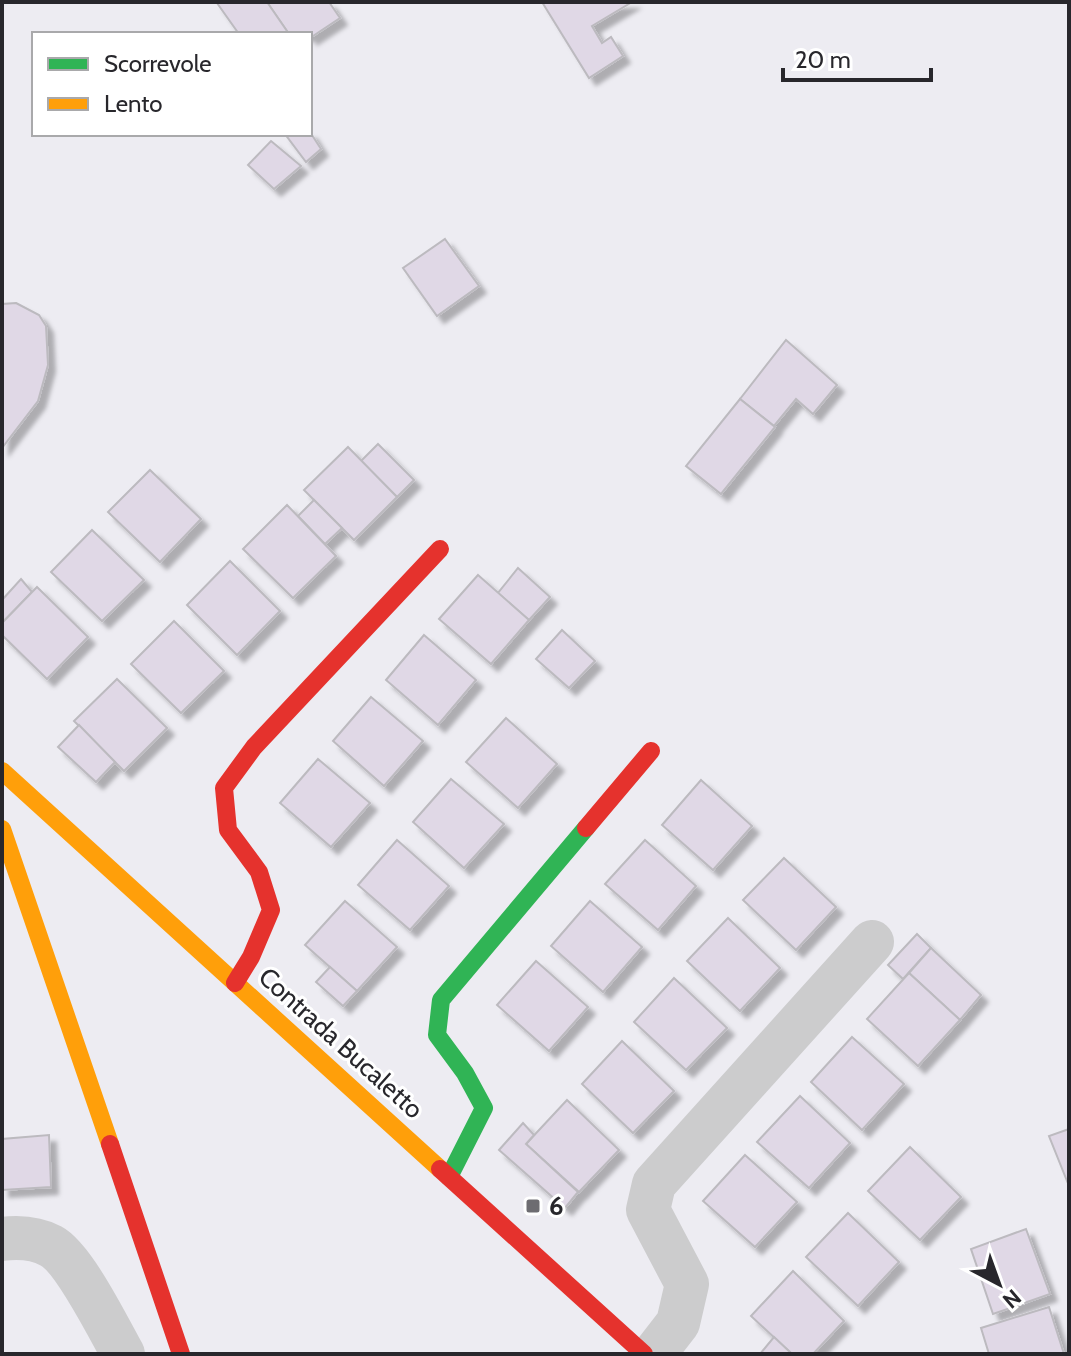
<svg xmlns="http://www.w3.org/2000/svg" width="1071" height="1356" viewBox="0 0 1071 1356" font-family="Cabin,sans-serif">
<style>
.building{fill:#e0d8e6;stroke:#bcbabf;stroke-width:2;filter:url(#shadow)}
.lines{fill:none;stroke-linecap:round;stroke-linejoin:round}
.street{stroke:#cccccd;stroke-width:44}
.fast{stroke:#30b455;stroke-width:18}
.slow{stroke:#ff9f0a;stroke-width:18}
.jam{stroke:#e5322d;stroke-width:18}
.poi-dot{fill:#6d6c71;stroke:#fff;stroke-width:3}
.labels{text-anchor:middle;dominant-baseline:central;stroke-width:6;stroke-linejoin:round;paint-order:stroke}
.street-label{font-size:26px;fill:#28272c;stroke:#fff}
.poi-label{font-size:26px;font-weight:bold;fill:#28272c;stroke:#fff;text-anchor:start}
</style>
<defs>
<filter id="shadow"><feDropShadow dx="7" dy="7" stdDeviation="2" flood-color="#0004"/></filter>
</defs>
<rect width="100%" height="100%" fill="#edecf2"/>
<g class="building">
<polygon points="267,2 329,2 340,18 310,38 310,34 289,34"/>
<polygon points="267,2 289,34 239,34 217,3"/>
<polygon points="542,2 632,2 592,26 602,43 611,37 623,56 589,78"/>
<polygon points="310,132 321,149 306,162 285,134"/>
<polygon points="271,141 301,166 274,189 248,165"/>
<polygon points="445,239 479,286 437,316 403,268"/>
<polygon points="16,303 39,315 46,326 48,365 38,401 2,448 2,304"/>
<polygon points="786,340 837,385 813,414 796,399 774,426 740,399"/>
<polygon points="740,399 775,427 721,494 686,466"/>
<polygon points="378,444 414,480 397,497 361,461"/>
<polygon points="348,447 397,497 354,540 304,490"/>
<polygon points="150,470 201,519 160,562 108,512"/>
<polygon points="314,500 342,528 325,544 298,516"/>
<polygon points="287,505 336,556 293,598 243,549"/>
<polygon points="92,530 144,580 102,621 51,572"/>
<polygon points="230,561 280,611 237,655 187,605"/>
<polygon points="518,568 550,597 529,620 498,593"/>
<polygon points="478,575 529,620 491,664 439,619"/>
<polygon points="21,579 32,592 2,623 2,600"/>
<polygon points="37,587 88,637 47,679 2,635 2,623"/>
<polygon points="174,621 224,671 181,713 131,664"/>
<polygon points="562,630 595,661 569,688 536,659"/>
<polygon points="424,635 476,680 438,725 386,680"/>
<polygon points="117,679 167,728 124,771 74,721"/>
<polygon points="371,697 423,741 384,786 333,741"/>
<polygon points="506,718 557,764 518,808 466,762"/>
<polygon points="79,725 115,762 96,782 58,747"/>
<polygon points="318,759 370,803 331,847 280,803"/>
<polygon points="451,779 504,824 464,868 413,822"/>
<polygon points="701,780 752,826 713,870 662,825"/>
<polygon points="397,840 449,886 410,930 358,885"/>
<polygon points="645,840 696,886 658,930 605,884"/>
<polygon points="784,858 836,907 796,950 743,900"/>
<polygon points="345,901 397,947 357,991 305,945"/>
<polygon points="590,901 642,947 603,992 551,946"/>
<polygon points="728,918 780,968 740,1011 687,961"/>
<polygon points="917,934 931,948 903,979 888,965"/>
<polygon points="931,948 981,995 960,1020 909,973"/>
<polygon points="536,961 588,1007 549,1051 497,1005"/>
<polygon points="330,967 357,991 343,1006 316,982"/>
<polygon points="909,973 960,1020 918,1066 867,1019"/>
<polygon points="674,978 727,1028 686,1070 634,1022"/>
<polygon points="852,1037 904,1084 862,1130 811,1082"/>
<polygon points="622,1041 674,1091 633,1133 582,1084"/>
<polygon points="800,1096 850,1143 809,1188 757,1142"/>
<polygon points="567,1100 619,1150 579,1192 526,1144"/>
<polygon points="523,1123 534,1135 526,1144 578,1192 565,1208 499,1150"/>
<polygon points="1069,1129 1069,1186 1049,1136"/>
<polygon points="49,1135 51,1187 2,1190 2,1139"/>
<polygon points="910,1147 961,1197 920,1240 868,1191"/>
<polygon points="745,1155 797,1202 755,1247 703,1201"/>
<polygon points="848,1213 899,1262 858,1306 806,1257"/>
<polygon points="1026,1229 1050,1294 993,1314 971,1249"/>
<polygon points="793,1271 844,1321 813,1354 792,1354 751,1316"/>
<polygon points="1049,1307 1064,1354 989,1354 981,1328"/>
<polygon points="774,1337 792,1354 760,1354"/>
</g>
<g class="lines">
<g class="street">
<path d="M2,1239C18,1237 36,1238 51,1246C74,1258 109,1329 123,1354"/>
<polyline points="654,1354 678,1323 687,1284 648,1210 654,1184 872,942"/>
</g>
<polyline class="fast" points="449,1177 484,1108 465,1073 437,1035 441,1000 586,828"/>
<g class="slow">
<polyline points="2,771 440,1169"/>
<polyline points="2,829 110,1144"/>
</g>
<g class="jam">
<polyline points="586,828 651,751"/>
<polyline points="235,983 251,957 271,910 259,872 228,830 224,788 254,747 440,549"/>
<polyline points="110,1144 181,1354"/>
<polyline points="440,1169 644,1354"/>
</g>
</g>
<rect class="poi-dot" x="525" y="1198" width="16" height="16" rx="4"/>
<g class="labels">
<g class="street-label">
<text transform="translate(341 1043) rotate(42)">Contrada Bucaletto</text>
</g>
<g class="poi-label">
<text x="549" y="1206">6</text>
</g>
</g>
<rect width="1071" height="1356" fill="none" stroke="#28272c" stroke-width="8"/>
<rect x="32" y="32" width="280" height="104" fill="#ffffff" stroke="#a9a9ab" stroke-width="2"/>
<rect x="48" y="58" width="40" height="12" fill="#30b455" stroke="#a9a9ab" stroke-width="2"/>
<text x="104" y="72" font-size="24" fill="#28272c">Scorrevole</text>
<rect x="48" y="98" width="40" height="12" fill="#ff9f0a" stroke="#a9a9ab" stroke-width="2"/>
<text x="104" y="112" font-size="24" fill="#28272c">Lento</text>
<g transform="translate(999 1284) rotate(139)" stroke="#ffffff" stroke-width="6" paint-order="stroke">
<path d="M0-6L14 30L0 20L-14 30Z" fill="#28272c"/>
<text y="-12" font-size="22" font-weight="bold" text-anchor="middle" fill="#28272c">N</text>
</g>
<path d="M783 68v12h148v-12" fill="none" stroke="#28272c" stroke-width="4"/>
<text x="795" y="68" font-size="24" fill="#28272c" stroke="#ffffff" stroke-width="6" paint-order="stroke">20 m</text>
</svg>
